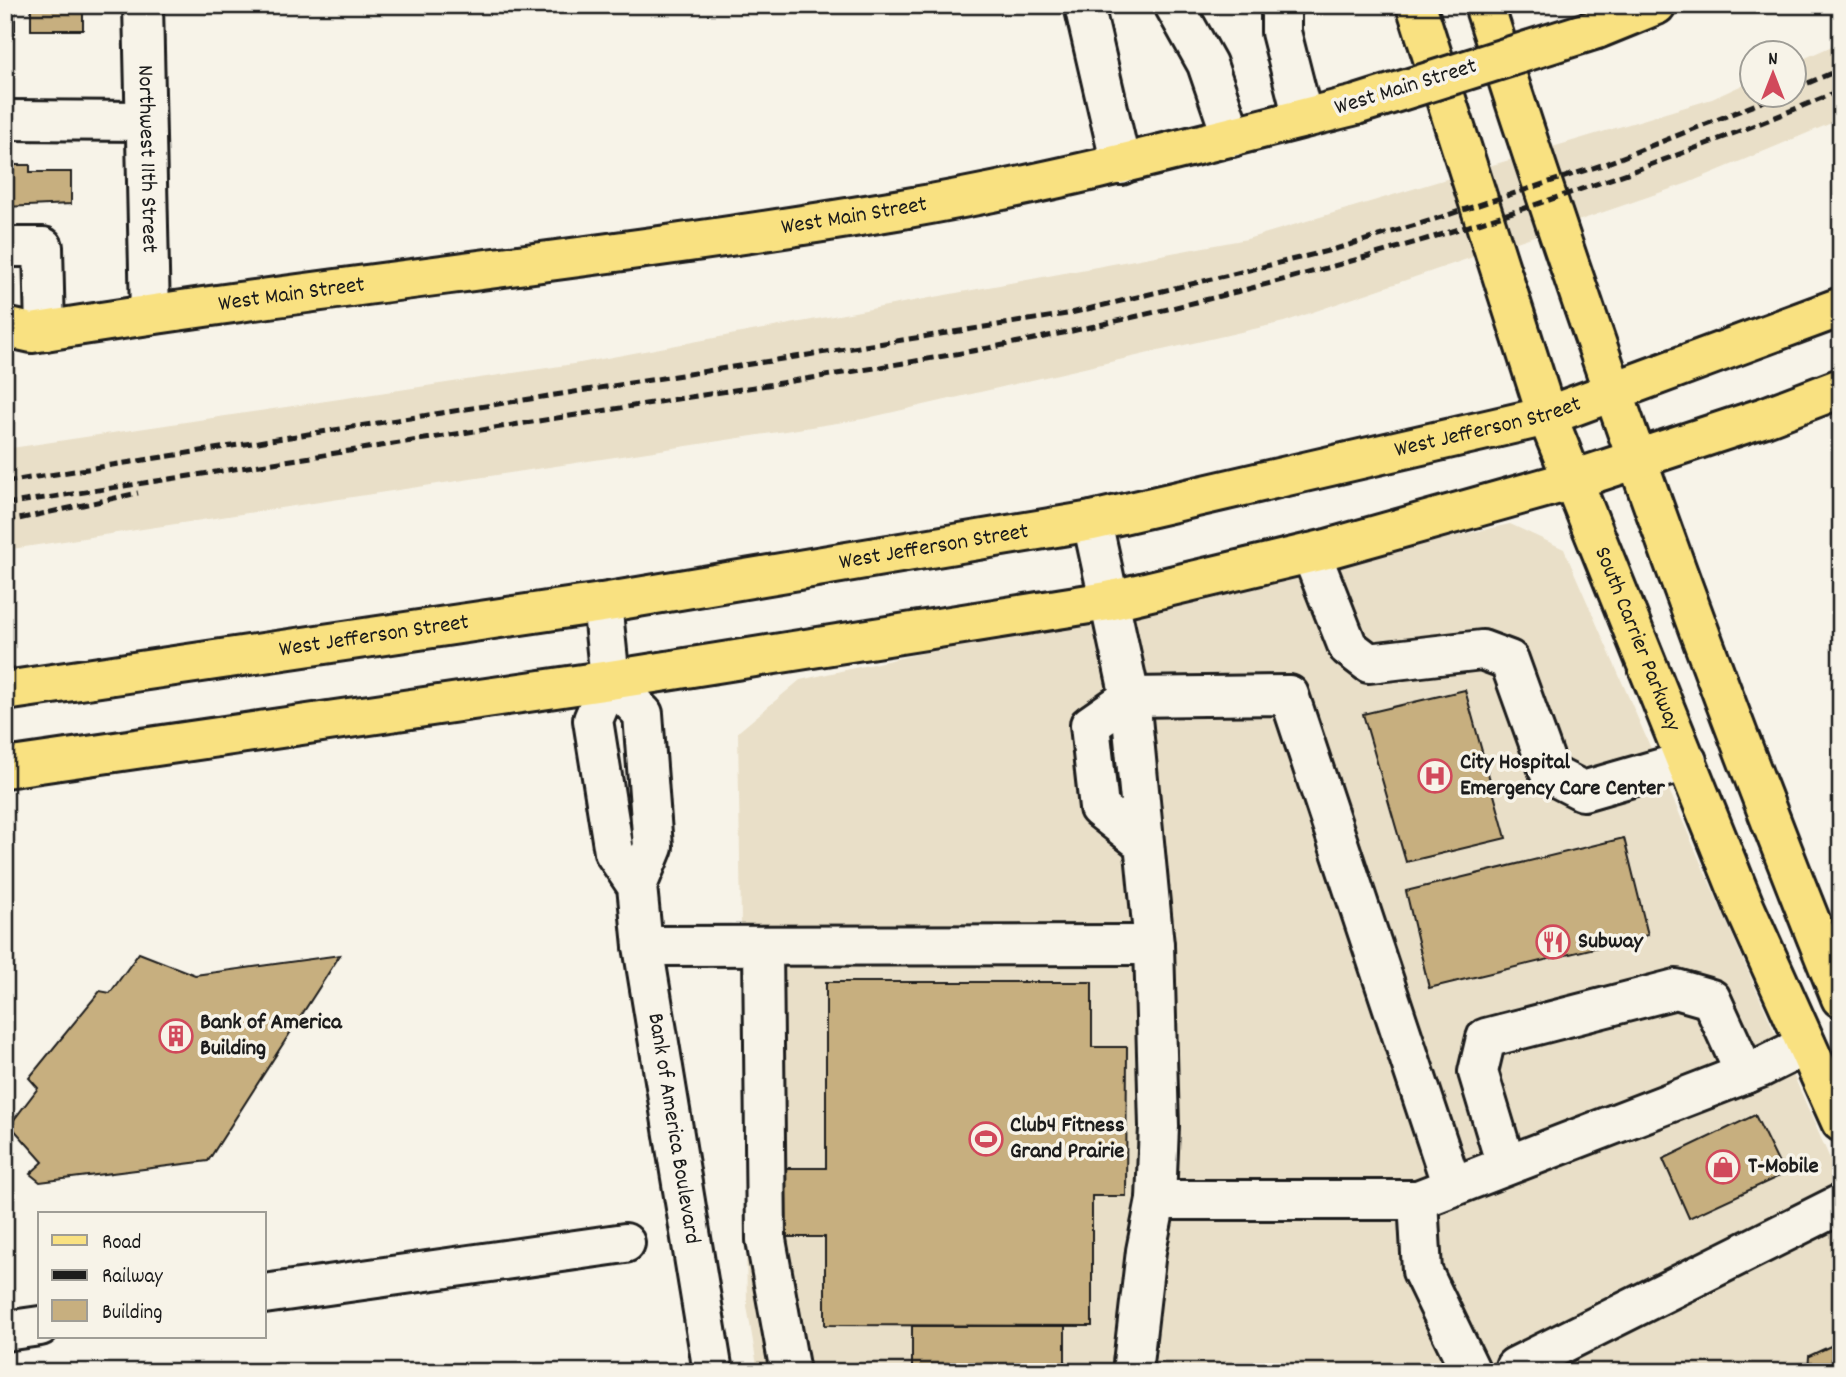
<svg xmlns="http://www.w3.org/2000/svg" width="1846" height="1377" viewBox="0 0 1846 1377" font-family="Dekko,sans-serif">
<style>
.built{fill:#e9dfc8}
.building{fill:#c7af7f;stroke:#1c1c1c;stroke-width:2}
.lines{fill:none;stroke-linecap:round;stroke-linejoin:round}
.minor-casing{stroke:#1c1c1c;stroke-width:44}
.major-casing{stroke:#1c1c1c;stroke-width:44}
.minor{stroke:#f7f3e8;stroke-width:38}
.major{stroke:#f9e181;stroke-width:38}
.rail{stroke:#1c1c1c;stroke-width:5;stroke-dasharray:10 5;stroke-linecap:butt}
.major-bridge-casing{stroke:#1c1c1c;stroke-width:44;stroke-linecap:butt}
.major-bridge{stroke:#f9e181;stroke-width:38}
.labels{text-anchor:middle;dominant-baseline:central;stroke-width:7;stroke-linejoin:round;paint-order:stroke}
.street-label{font-size:23px;fill:#1c1c1c;stroke:#f7f3e8}
.poi-label{font-size:23px;font-weight:bold;fill:#1c1c1c;stroke:#f7f3e8;text-anchor:start}
</style>
<rect width="100%" height="100%" fill="#f7f3e8"/>
<filter id="ink" filterUnits="userSpaceOnUse"><feTurbulence type="fractalNoise" baseFrequency=".0143" numOctaves="2"/><feDisplacementMap in="SourceGraphic" scale="14" xChannelSelector="R" yChannelSelector="G"/><feConvolveMatrix kernelMatrix="1 2 1 2 8 2 1 2 1" color-interpolation-filters="sRGB"/></filter>
<g filter="url(#ink)">
<g class="built">
<polygon points="1841,42 1841,119 1688,183 1284,322 863,419 5,550 5,449 580,363 1247,239 1712,99 1751,81 1752,94 1794,94 1794,63"/>
<polygon points="1510,524 1564,549 1841,1184 1841,1372 758,1372 747,1306 738,732 800,680"/>
</g>
<g class="building">
<rect x="5" y="5" width="10" height="25"/>
<rect x="31" y="5" width="52" height="25"/>
<polygon points="5,165 30,165 30,172 71,172 71,204 5,207"/>
<polygon points="1465,690 1506,838 1406,862 1363,714"/>
<polygon points="1624,838 1648,935 1429,988 1406,891"/>
<polygon points="139,953 195,975 340,955 208,1161 40,1182 30,1174 43,1162 10,1125 38,1088 29,1078 100,991 110,993"/>
<polygon points="826,982 1092,982 1092,1047 1127,1047 1126,1196 1092,1196 1092,1326 825,1325 825,1237 779,1237 779,1168 826,1168"/>
<polygon points="1755,1115 1784,1174 1689,1218 1663,1159"/>
<rect x="912" y="1326" width="153" height="46"/>
<polygon points="1833,1345 1841,1351 1841,1372 1808,1372 1809,1356"/>
</g>
<g class="lines">
<defs>
<g id="minor">
<path id="s1" d="M143,5L150,314"/>
<polyline points="1084,5 1121,165"/>
<polyline points="1174,5 1207,64 1232,137"/>
<polyline points="1281,5 1281,32 1303,118"/>
<polyline points="5,120 145,121"/>
<polyline points="5,247 43,247 45,331"/>
<polyline points="1092,521 1130,697 1154,945 1159,1126 1156,1200 1146,1251 1132,1372"/>
<polyline points="1311,553 1348,647 1369,663 1482,650 1509,660 1550,774 1583,791 1687,761"/>
<path id="s2" d="M602,603L610,680L593,720L614,852L637,886L643,946L713,1372"/>
<polyline points="610,680 643,714 653,847 637,886"/>
<polyline points="1142,842 1099,808 1090,725 1130,697 1289,695 1452,1186"/>
<polyline points="643,946 1154,945"/>
<polyline points="763,946 766,1240 790,1372"/>
<polyline points="1506,1165 1478,1072 1486,1038 1676,989 1711,999 1745,1074"/>
<polyline points="1156,1200 1418,1200 1760,1068 1806,1045"/>
<polyline points="1418,1200 1422,1271 1471,1372"/>
<polyline points="264,1294 625,1243"/>
<polyline points="5,1331 40,1326"/>
<polyline points="1517,1372 1515,1367 1841,1204"/>
</g>
<g id="major">
<path id="s3" d="M1416,5L1547,416L1745,908L1841,1122"/>
<path d="M1484,5C1591,340 1709,672 1841,998"/>
<polyline points="1597,29 1656,5"/>
<path id="s4" d="M5,327L32,333C321,286 613,258 902,209C1056,183 1205,143 1356,105"/>
<path id="s5" d="M5,691L602,603L1092,521L1547,416L1841,307"/>
<polyline points="5,768 610,680 1108,601 1327,549 1573,480 1765,417 1841,388"/>
</g>
</defs>
<use href="#minor" class="minor-casing"/>
<use href="#major" class="major-casing"/>
<use href="#minor" class="minor"/>
<use href="#major" class="major"/>
<g class="rail">
<polyline points="1794,89 1841,69"/>
<polyline points="5,482 1067,314 1332,250 1429,221 1605,164 1782,94"/>
<path d="M5,504C221,472 436,437 652,403C789,381 927,362 1063,333C1329,275 1590,196 1841,90"/>
<polyline points="5,522 138,493"/>
</g>
<defs>
<polyline id="major-bridge" points="1356,105 1597,29"/>
</defs>
<use href="#major-bridge" class="major-bridge-casing"/>
<use href="#major-bridge" class="major-bridge"/>
</g>
</g>
<defs>
<symbol id="hospital-ring" viewBox="-11 -11 22 22"><circle r="9.5" fill="#f7f3e8" stroke="#d1495b" stroke-width="1.5"/><path d="M-5-5h3v3.5h4V-5h3V5h-3V1.5h-4V5h-3Z" fill="#d1495b"/></symbol>
<symbol id="restaurant-ring" viewBox="-11 -11 22 22"><circle r="9.5" fill="#f7f3e8" stroke="#d1495b" stroke-width="1.5"/><path d="M-5-6h1v4h1v-4h1v4h1v-4h1v5L-1.5 .5V6h-2V.5L-5-1ZM5-6V6H3V1.5H1.5Q1.5-4 5-6Z" fill="#d1495b"/></symbol>
<symbol id="building-ring" viewBox="-11 -11 22 22"><circle r="9.5" fill="#f7f3e8" stroke="#d1495b" stroke-width="1.5"/><path d="M-4-6H4V6H1V3H-1V6H-4ZM-2.5-4.3h1.7v1.8h-1.7ZM.8-4.3h1.7v1.8H.8ZM-2.5-1h1.7V.8h-1.7ZM.8-1h1.7V.8H.8Z" fill="#d1495b"/></symbol>
<symbol id="stadium-ring" viewBox="-11 -11 22 22"><circle r="9.5" fill="#f7f3e8" stroke="#d1495b" stroke-width="1.5"/><path d="M0-5a6.5 5 0 1 0 0 10a6.5 5 0 1 0 0-10ZM-3.5-1.8h7v3.6h-7Z" fill="#d1495b"/></symbol>
<symbol id="shop-ring" viewBox="-11 -11 22 22"><circle r="9.5" fill="#f7f3e8" stroke="#d1495b" stroke-width="1.5"/><path d="M-5-2.5h2.3a2.7 3.5 0 0 1 5.4 0H5L5.5 6h-11ZM-1.5-2.5h3a1.5 2.3 0 0 0-3 0Z" fill="#d1495b"/></symbol>
</defs>
<g fill-rule="evenodd">
<use href="#hospital-ring" x="1416" y="757" width="38" height="38"/>
<use href="#restaurant-ring" x="1534" y="923" width="38" height="38"/>
<use href="#building-ring" x="157" y="1017" width="38" height="38"/>
<use href="#stadium-ring" x="967" y="1120" width="38" height="38"/>
<use href="#shop-ring" x="1704" y="1148" width="38" height="38"/>
</g>
<g class="labels">
<g class="street-label">
<text transform="translate(1406 88) rotate(-17)">West Main Street</text>
<text stroke="none"><textPath href="#s1" startOffset="154">Northwest 11th Street</textPath></text>
<text stroke="none"><textPath href="#s4" startOffset="858">West Main Street</textPath></text>
<text stroke="none"><textPath href="#s4" startOffset="290">West Main Street</textPath></text>
<text stroke="none"><textPath href="#s5" startOffset="1507">West Jefferson Street</textPath></text>
<text stroke="none"><textPath href="#s5" startOffset="940">West Jefferson Street</textPath></text>
<text stroke="none"><textPath href="#s5" startOffset="373">West Jefferson Street</textPath></text>
<text stroke="none"><textPath href="#s3" startOffset="672">South Carrier Parkway</textPath></text>
<text stroke="none"><textPath href="#s2" startOffset="541">Bank of America Boulevard</textPath></text>
</g>
<g class="poi-label">
<text x="1460" y="763">City Hospital<tspan x="1460" dy="26">Emergency Care Center</tspan></text>
<text x="1578" y="942">Subway</text>
<text x="200" y="1023">Bank of America<tspan x="200" dy="26">Building</tspan></text>
<text x="1010" y="1126">Club4 Fitness<tspan x="1010" dy="26">Grand Prairie</tspan></text>
<text x="1748" y="1167">T-Mobile</text>
</g>
</g>
<rect width="1846" height="1377" fill="none" stroke="#f7f3e8" stroke-width="28"/>
<rect x="14" y="14" width="1818" height="1349" fill="none" stroke="#1c1c1c" stroke-width="2.5" filter="url(#ink)"/>
<rect x="38" y="1212" width="228" height="126" fill="#f7f3e8" stroke="#9f9d96" stroke-width="2"/>
<rect x="52" y="1235" width="35" height="10" fill="#f9e181" stroke="#9f9d96" stroke-width="2"/>
<text x="102" y="1248" font-size="21" fill="#1c1c1c">Road</text>
<rect x="52" y="1270" width="35" height="10" fill="#1c1c1c" stroke="#9f9d96" stroke-width="2"/>
<text x="102" y="1282" font-size="21" fill="#1c1c1c">Railway</text>
<rect x="52" y="1300" width="35" height="21" fill="#c7af7f" stroke="#9f9d96" stroke-width="2"/>
<text x="102" y="1318" font-size="21" fill="#1c1c1c">Building</text>
<g transform="translate(1773 74)"><circle r="33" fill="#f7f3e8" stroke="#9f9d96" stroke-width="2"/>
<path d="M0-5L12 26L0 18L-12 26Z" fill="#d1495b"/>
<text y="-10" font-size="19" font-weight="bold" text-anchor="middle" fill="#1c1c1c">N</text>
</g>
</svg>
